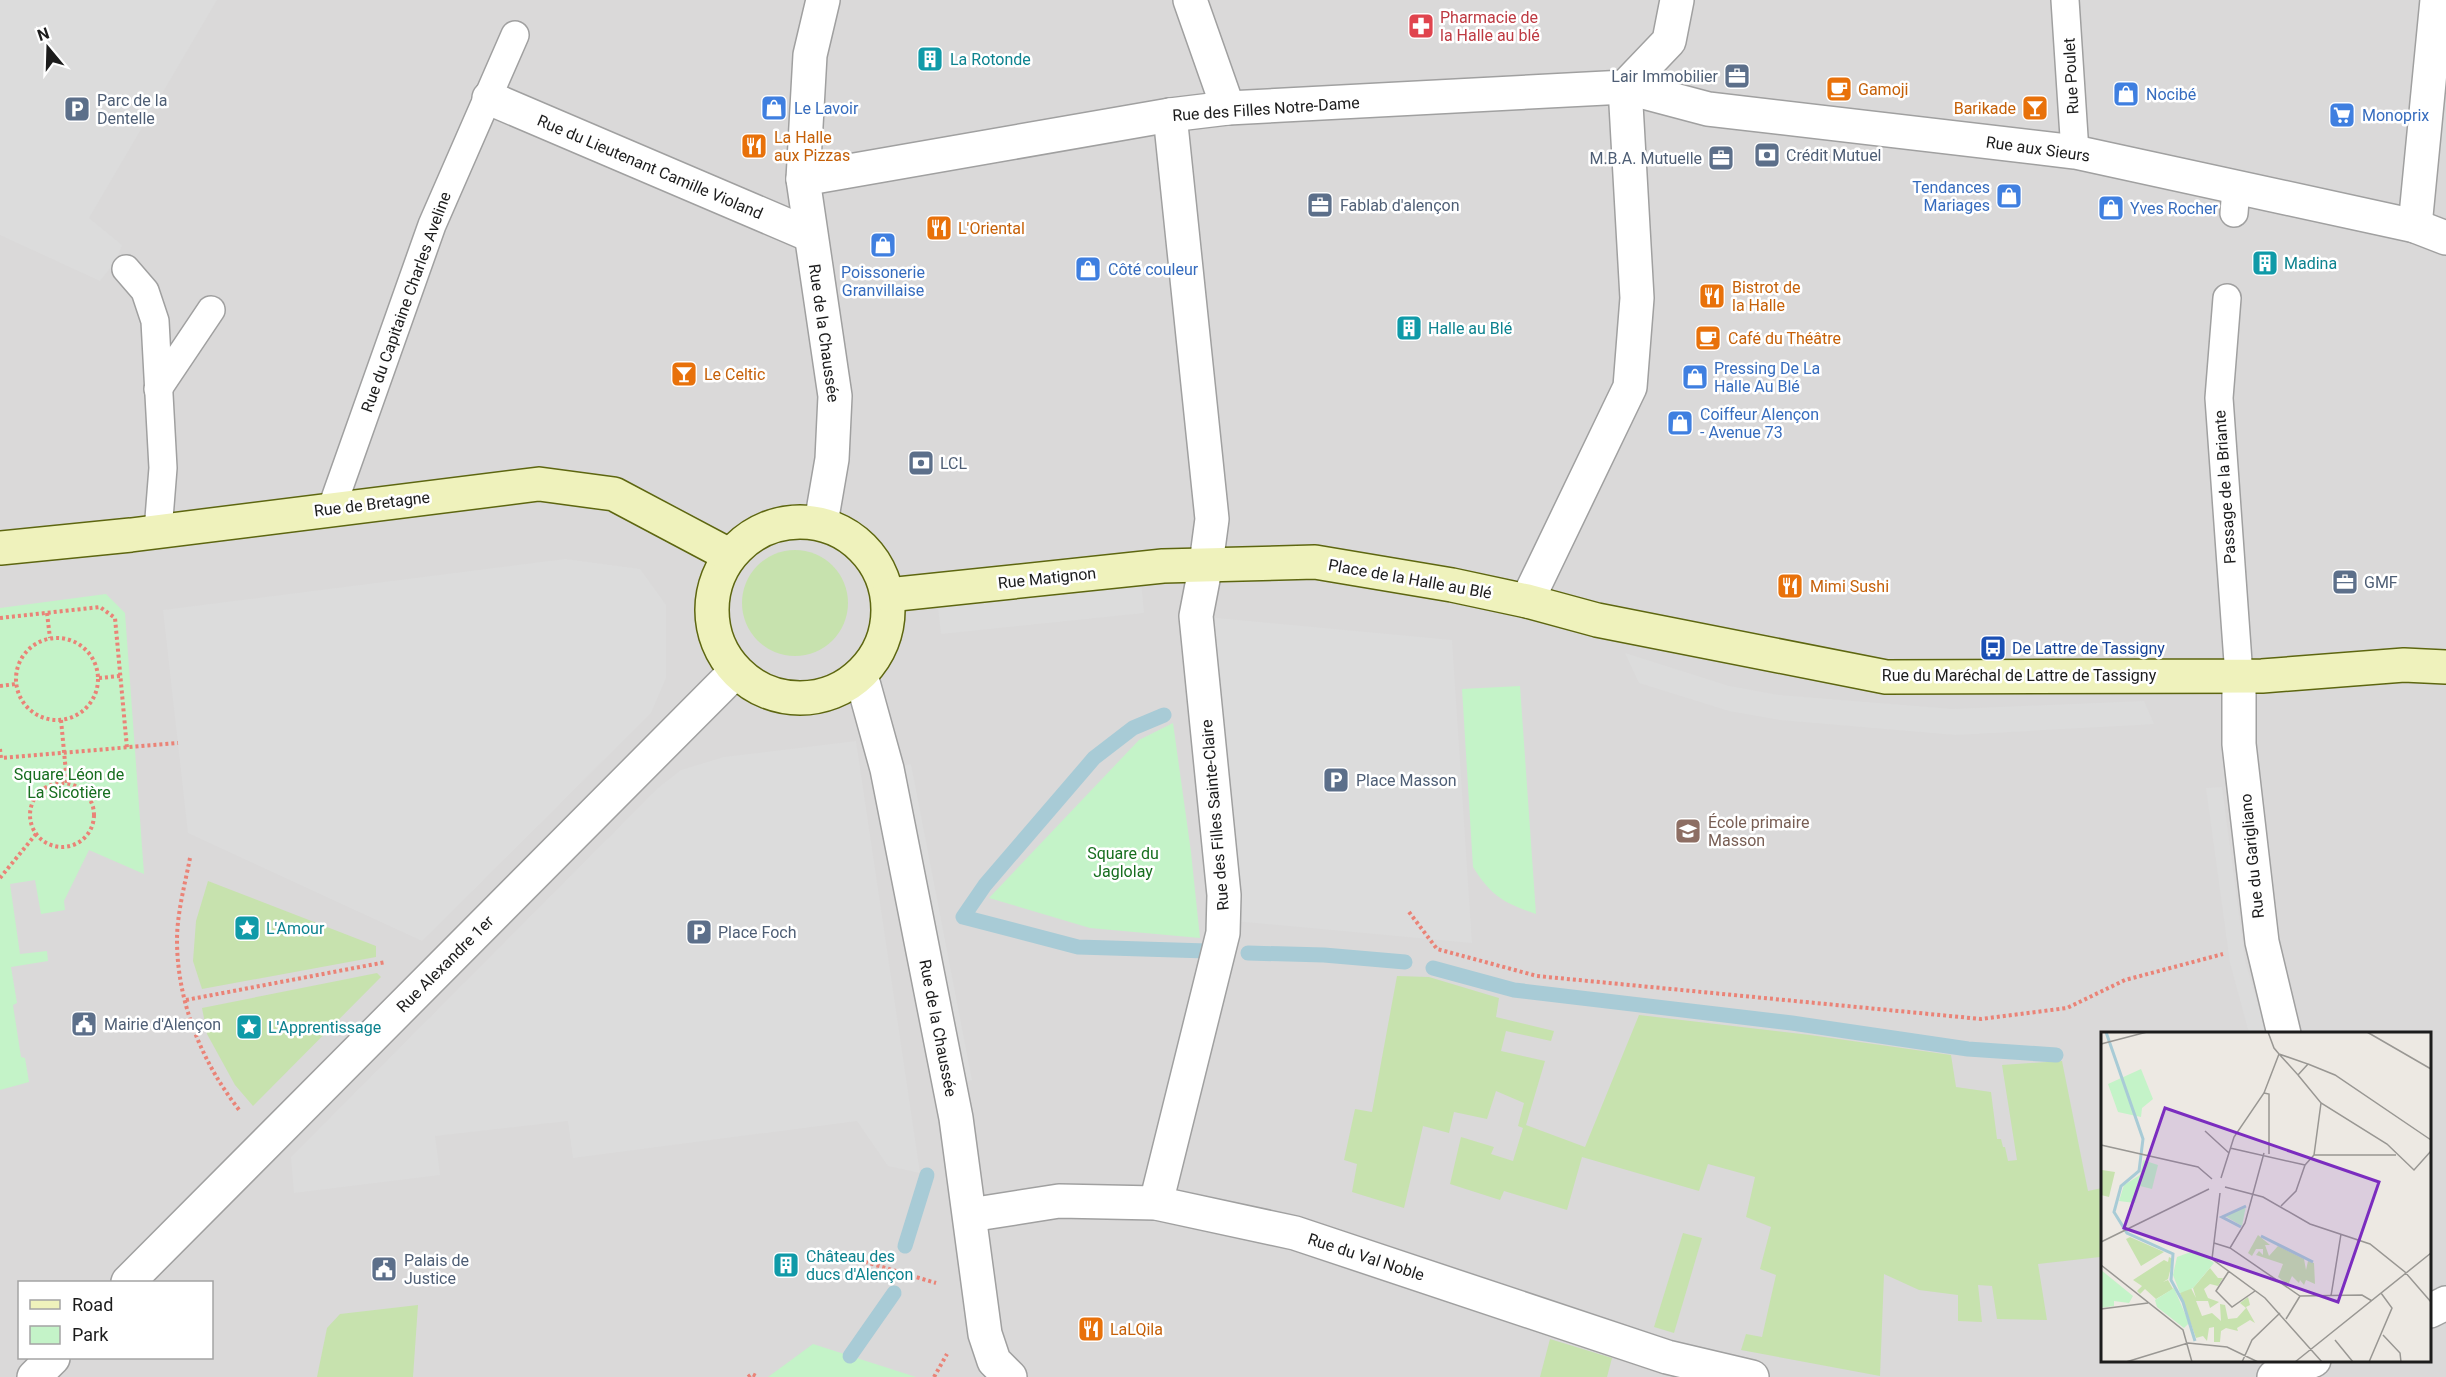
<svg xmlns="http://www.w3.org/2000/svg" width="2446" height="1377" viewBox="0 0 2446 1377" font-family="Roboto,sans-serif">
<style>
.residential{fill:#dad9d9;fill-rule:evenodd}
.grass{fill:#c7e2ae}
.park{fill:#c4f3c8}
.parking{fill:#dcdcdc}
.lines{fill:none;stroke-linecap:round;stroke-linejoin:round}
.stream{stroke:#a8cbd6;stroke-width:15}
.lane-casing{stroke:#a0a0a0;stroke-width:30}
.street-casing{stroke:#a0a0a0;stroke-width:36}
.secondary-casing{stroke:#5d6610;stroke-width:36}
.path{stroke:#ea8377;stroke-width:4;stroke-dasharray:3 3;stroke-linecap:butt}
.lane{stroke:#fff;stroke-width:27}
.street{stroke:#fff;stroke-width:33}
.secondary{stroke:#eff2bc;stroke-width:33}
.labels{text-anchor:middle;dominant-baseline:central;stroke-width:5;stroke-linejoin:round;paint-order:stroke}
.health-label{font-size:16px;fill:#be3a42;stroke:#fff;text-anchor:start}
.culture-label{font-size:16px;fill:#0d838f;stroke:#fff;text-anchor:start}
.service-label{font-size:16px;fill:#4e5e75;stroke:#fff;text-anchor:start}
.street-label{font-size:16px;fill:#1c1c1c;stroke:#fff}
.food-label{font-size:16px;fill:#c56008;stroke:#fff;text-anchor:start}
.shop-label{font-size:16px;fill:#366cbe;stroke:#fff;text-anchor:start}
.transit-label{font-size:16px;fill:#164399;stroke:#fff;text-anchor:start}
.park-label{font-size:16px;fill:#176e1f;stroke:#fff}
.education-label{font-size:16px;fill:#785e54;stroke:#fff;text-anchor:start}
.inset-river{fill:none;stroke:#a8cbd6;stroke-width:3}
.inset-road{fill:none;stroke:#999793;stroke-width:1.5}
.view{fill:#7b2cbf;fill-opacity:0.15;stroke:#7b2cbf;stroke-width:3}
.inset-edge{fill:none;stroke:#1c1c1c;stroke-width:3}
</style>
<rect width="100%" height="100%" fill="#ede9e3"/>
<path class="residential" d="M0,0H2446V1377H0ZM2102,1034H2430V1360H2102ZM20,1282H212V1358H20Z"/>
<g class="grass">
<circle cx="795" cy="603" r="53"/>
<polygon points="208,881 376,946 376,957 202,989 193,961 196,921"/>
<polygon points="377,973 381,977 253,1106 235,1085 207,1034 202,1008"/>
<polygon points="1397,976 1429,977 1499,998 1496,1017 1554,1031 1551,1041 1506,1031 1501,1051 1545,1061 1526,1125 1585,1147 1639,1015 1810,1035 1951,1055 1956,1087 1991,1092 1997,1139 2001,1139 2003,1147 2005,1147 2008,1161 2017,1160 2002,1065 2062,1061 2088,1191 2102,1188 2102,1270 2100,1257 2038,1264 2047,1320 1997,1319 1992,1286 1978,1285 1982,1322 1958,1321 1958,1295 1919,1290 1884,1274 1880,1376 1741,1350 1746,1334 1762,1337 1776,1275 1760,1269 1771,1227 1746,1217 1755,1177 1708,1164 1699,1191 1582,1157 1567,1210 1504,1191 1500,1200 1450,1184 1461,1137 1494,1147 1491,1154 1513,1161 1523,1128 1518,1126 1524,1103 1496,1091 1487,1119 1454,1112 1449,1133 1423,1126 1404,1208 1352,1192 1357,1164 1344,1160 1355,1109 1372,1112"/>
<polygon points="1683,1233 1702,1238 1674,1333 1654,1327"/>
<polygon points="418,1305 413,1377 317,1377 327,1328 340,1314"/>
<polygon points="1550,1339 1612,1358 1607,1377 1540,1377"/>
</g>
<g class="park">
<polygon points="106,594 125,613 144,874 89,850 64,901 65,910 41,914 35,880 10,884 20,954 47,951 48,961 11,967 17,1003 13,1005 21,1057 25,1058 29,1082 0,1090 0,608"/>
<path d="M1520,686L1536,914C1504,903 1492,897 1473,867L1462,689Z"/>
<polygon points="1173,723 1191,852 1200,938 1090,928 989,898 1139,740"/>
<polygon points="813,1344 916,1377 768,1377"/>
</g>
<g class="parking">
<polygon points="0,0 217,0 89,218 122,245 116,261 100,281 0,235"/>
<polygon points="565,559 640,569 666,605 666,678 651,713 422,941 188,833 163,610"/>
<polygon points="1140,569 1144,613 941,634 936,589"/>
<polygon points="1196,616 1452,640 1472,943 1223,920"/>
<polygon points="1625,653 1729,686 1779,695 1953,709 2144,701 2154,724 1956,735 1780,720 1729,711 1639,683"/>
<polygon points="856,741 920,1173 888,1166 857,1121 573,1158 568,1121 435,1136 440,1175 294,1193 291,1157 658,788 681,770 724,757"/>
<polygon points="911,764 972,1080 949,1084 887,769"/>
<polygon points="2222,787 2245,960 2266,1033 2249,1033 2230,963 2206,788"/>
</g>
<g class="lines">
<g class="stream">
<polyline points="1164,715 1133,728 1094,758 985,885 963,917 1078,947 1207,951"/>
<polyline points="1248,953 1324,955 1405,962"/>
<polyline points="1433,968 1514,990 1792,1023 1968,1049 2056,1055"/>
<polyline points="905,1246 927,1175"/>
<polyline points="850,1356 894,1293"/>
</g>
<defs>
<g id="lane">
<polyline points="2065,0 2075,152"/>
<polyline points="2234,213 2236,188"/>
<polyline points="126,269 145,291 155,321 163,468 158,531"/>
<polyline points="2227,298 2219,398 2239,676"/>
<polyline points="158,389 211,310"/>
<polyline points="331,510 432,225 515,35"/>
</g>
<g id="street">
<polyline points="1190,0 1228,108"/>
<polyline points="1625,87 1669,41 1677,0"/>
<polyline points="489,98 810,235"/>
<polyline points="803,179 1170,115 1228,108 1625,87 1708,109 2075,152 2415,226 2446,238"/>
<polyline points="2415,226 2437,0"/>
<polyline points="821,523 832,459 835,396 803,179 810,55 823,0"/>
<polyline points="1527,601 1630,387 1637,298 1625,87"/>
<polyline points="861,675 887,769 956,1118 985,1334 994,1361 1010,1377"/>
<polyline points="2239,676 2239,744 2262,942 2284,1034"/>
<polyline points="1156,1203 1223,933 1224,895 1196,616 1206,564 1212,519 1170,115"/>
<polyline points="970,1215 1059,1201 1156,1203 1295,1233 1667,1357 1752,1377"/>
<polyline points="128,1282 736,671"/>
<polyline points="2430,1311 2446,1303"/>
<polyline points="34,1377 53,1358"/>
<polyline points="2274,1377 2314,1360"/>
</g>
<g id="secondary">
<circle cx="800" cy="610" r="88"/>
<polyline points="0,548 131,535 539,484 614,494 729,555"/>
<polyline points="888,595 1163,566 1315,562 1452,585 1527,601 1597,620 1886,677 2262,676 2404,665 2446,667"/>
</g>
</defs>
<use href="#lane" class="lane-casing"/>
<use href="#street" class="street-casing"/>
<use href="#secondary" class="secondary-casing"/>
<g class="path">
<polyline points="47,613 50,638"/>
<polyline points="0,618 100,607 115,618 127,748"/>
<circle cx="57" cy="679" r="41"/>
<polyline points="99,678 120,676"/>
<polyline points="0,686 16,684"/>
<polyline points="61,720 67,783"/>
<polyline points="0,749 1,758 178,743"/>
<circle cx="62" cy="815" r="32"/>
<path d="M190,858C185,884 177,913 177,940C177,1002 202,1063 240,1111"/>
<polyline points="0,878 36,834"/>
<polyline points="1409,912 1437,949 1537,976 1981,1019 2067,1008 2125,980 2223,954"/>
<polyline points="186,1000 386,962"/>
<polyline points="842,1255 936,1283"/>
<polyline points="748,1377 752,1374 758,1377"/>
<polyline points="934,1377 947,1354"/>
</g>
<use href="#lane" class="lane"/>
<use href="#street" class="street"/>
<use href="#secondary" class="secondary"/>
</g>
<defs>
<symbol id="pharmacy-square" viewBox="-11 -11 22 22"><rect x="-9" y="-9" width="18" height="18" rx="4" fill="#e0444e" stroke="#fff"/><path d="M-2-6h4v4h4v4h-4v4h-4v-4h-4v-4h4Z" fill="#fff"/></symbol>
<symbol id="building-square" viewBox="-11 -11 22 22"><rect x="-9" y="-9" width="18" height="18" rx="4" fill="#0f9aa8" stroke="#fff"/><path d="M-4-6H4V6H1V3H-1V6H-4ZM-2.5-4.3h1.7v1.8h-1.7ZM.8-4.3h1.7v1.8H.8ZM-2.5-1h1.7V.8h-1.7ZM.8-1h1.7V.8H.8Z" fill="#fff"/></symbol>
<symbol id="office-square" viewBox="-11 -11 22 22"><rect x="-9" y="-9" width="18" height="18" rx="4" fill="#5c6f8a" stroke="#fff"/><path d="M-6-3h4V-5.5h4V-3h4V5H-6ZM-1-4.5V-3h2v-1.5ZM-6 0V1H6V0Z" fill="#fff"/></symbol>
<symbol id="cafe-square" viewBox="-11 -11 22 22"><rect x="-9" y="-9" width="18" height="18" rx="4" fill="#e8710a" stroke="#fff"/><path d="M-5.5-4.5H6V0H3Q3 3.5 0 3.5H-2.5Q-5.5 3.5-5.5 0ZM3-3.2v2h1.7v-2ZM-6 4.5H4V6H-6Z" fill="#fff"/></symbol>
<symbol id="shop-square" viewBox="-11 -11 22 22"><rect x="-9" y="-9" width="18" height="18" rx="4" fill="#3f7fe0" stroke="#fff"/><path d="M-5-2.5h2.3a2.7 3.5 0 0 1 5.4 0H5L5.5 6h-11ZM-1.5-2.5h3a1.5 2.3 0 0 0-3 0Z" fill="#fff"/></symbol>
<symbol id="bar-square" viewBox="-11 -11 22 22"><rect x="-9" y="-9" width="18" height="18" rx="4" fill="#e8710a" stroke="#fff"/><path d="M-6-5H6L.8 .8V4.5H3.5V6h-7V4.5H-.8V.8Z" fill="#fff"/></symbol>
<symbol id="parking-square" viewBox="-11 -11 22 22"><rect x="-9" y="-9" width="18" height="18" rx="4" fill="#5c6f8a" stroke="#fff"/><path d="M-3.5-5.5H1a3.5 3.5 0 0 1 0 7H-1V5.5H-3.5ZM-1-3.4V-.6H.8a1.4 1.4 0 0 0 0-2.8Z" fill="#fff"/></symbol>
<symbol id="supermarket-square" viewBox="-11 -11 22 22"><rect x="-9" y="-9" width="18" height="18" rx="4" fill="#3f7fe0" stroke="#fff"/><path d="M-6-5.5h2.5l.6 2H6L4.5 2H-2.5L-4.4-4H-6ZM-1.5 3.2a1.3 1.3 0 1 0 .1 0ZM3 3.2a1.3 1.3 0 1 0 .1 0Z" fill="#fff"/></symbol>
<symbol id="restaurant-square" viewBox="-11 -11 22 22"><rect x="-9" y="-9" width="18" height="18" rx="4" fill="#e8710a" stroke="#fff"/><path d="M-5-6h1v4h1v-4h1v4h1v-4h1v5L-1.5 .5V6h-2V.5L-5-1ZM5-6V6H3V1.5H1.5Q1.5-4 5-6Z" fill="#fff"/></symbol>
<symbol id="bank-square" viewBox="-11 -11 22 22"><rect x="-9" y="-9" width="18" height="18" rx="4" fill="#5c6f8a" stroke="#fff"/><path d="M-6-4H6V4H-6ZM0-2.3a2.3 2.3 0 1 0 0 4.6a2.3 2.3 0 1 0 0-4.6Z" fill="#fff"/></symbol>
<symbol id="bus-square" viewBox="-11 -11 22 22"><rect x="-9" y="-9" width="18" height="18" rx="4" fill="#1a4fb4" stroke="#fff"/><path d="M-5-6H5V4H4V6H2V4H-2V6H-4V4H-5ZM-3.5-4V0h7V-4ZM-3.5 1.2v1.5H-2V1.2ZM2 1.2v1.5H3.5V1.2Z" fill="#fff"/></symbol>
<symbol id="school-square" viewBox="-11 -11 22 22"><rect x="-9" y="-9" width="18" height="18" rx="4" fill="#8d6e63" stroke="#fff"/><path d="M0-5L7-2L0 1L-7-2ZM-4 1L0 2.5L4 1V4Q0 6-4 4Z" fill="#fff"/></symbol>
<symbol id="sight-square" viewBox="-11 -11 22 22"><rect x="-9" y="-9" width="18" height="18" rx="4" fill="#0f9aa8" stroke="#fff"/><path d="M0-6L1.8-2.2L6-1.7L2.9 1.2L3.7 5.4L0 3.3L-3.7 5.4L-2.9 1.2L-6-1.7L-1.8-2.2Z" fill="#fff"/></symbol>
<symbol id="civic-square" viewBox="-11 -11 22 22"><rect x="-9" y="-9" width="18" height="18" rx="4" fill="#5c6f8a" stroke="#fff"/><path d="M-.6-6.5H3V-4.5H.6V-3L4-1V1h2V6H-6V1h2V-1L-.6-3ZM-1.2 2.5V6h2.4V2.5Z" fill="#fff"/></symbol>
</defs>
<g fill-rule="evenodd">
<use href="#pharmacy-square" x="1406" y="11" width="30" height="30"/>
<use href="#building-square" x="915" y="44" width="30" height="30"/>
<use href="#office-square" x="1722" y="61" width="30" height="30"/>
<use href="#cafe-square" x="1824" y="74" width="30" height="30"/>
<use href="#shop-square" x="2111" y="79" width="30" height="30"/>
<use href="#shop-square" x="759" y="93" width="30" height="30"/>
<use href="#bar-square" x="2020" y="93" width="30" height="30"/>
<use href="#parking-square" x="62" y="94" width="30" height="30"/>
<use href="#supermarket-square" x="2327" y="100" width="30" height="30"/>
<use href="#restaurant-square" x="739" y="131" width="30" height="30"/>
<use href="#bank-square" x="1752" y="140" width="30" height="30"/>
<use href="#office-square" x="1706" y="143" width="30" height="30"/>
<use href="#shop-square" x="1994" y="181" width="30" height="30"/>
<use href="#office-square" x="1305" y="190" width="30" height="30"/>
<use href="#shop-square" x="2096" y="193" width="30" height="30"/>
<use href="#restaurant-square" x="924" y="213" width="30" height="30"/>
<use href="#shop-square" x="868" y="230" width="30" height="30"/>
<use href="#building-square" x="2250" y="248" width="30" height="30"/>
<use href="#shop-square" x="1073" y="254" width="30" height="30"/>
<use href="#restaurant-square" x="1697" y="281" width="30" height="30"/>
<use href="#building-square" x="1394" y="313" width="30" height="30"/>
<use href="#cafe-square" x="1693" y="323" width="30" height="30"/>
<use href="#bar-square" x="669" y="359" width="30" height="30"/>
<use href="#shop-square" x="1680" y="362" width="30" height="30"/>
<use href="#shop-square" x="1665" y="408" width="30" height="30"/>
<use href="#bank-square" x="906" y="448" width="30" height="30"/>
<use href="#office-square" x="2330" y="567" width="30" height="30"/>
<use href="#restaurant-square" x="1775" y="571" width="30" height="30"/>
<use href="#bus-square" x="1978" y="633" width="30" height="30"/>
<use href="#parking-square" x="1321" y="765" width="30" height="30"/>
<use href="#school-square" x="1673" y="816" width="30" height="30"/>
<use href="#sight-square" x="232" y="913" width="30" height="30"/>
<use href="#parking-square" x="684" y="917" width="30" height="30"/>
<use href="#civic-square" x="69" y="1009" width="30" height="30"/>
<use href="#sight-square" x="234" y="1012" width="30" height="30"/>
<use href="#building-square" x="771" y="1250" width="30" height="30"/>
<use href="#civic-square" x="369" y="1254" width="30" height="30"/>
<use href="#restaurant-square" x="1076" y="1314" width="30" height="30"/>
</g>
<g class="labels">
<g class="health-label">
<text x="1440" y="17">Pharmacie de<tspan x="1440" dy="18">la Halle au blé</tspan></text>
</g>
<g class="culture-label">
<text x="950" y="59">La Rotonde</text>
<text x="2284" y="263">Madina</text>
<text x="1428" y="328">Halle au Blé</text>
<text x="266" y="928">L'Amour</text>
<text x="268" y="1027">L'Apprentissage</text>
<text x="806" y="1256">Château des<tspan x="806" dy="18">ducs d'Alençon</tspan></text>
</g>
<g class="service-label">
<text x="1718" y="76" text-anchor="end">Lair Immobilier</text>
<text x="97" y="100">Parc de la<tspan x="97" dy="18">Dentelle</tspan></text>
<text x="1786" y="155">Crédit Mutuel</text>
<text x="1702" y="158" text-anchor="end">M.B.A. Mutuelle</text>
<text x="1340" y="205">Fablab d'alençon</text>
<text x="940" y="463">LCL</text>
<text x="2364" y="582">GMF</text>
<text x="1356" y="780">Place Masson</text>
<text x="718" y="932">Place Foch</text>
<text x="104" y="1024">Mairie d'Alençon</text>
<text x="404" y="1260">Palais de<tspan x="404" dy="18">Justice</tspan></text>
</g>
<g class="street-label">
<text transform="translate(2071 76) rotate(-93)">Rue Poulet</text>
<text transform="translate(1266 109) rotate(-4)">Rue des Filles Notre-Dame</text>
<text transform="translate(2038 149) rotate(8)">Rue aux Sieurs</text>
<text transform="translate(650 167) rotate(23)">Rue du Lieutenant Camille Violand</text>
<text transform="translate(406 302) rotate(-70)">Rue du Capitaine Charles Aveline</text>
<text transform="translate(824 333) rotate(82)">Rue de la Chaussée</text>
<text transform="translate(2225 487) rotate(-94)">Passage de la Briante</text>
<text transform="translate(372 504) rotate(-7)">Rue de Bretagne</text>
<text transform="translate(1047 578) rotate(-6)">Rue Matignon</text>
<text transform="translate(1410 579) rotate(10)">Place de la Halle au Blé</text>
<text x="2019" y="675">Rue du Maréchal de Lattre de Tassigny</text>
<text transform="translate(1215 815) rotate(-95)">Rue des Filles Sainte-Claire</text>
<text transform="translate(2252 856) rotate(-96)">Rue du Garigliano</text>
<text transform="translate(445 964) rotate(-45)">Rue Alexandre 1er</text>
<text transform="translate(938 1028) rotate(79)">Rue de la Chaussée</text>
<text transform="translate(1366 1257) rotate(18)">Rue du Val Noble</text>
</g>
<g class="food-label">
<text x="1858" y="89">Gamoji</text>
<text x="2016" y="108" text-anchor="end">Barikade</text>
<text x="774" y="137">La Halle<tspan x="774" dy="18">aux Pizzas</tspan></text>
<text x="958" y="228">L'Oriental</text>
<text x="1732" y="287">Bistrot de<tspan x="1732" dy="18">la Halle</tspan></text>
<text x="1728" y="338">Café du Théâtre</text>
<text x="704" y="374">Le Celtic</text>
<text x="1810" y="586">Mimi Sushi</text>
<text x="1110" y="1329">LaLQila</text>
</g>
<g class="shop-label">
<text x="2146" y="94">Nocibé</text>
<text x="794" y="108">Le Lavoir</text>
<text x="2362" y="115">Monoprix</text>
<text x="1990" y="187" text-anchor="end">Tendances<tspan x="1990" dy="18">Mariages</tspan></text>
<text x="2130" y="208">Yves Rocher</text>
<text x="1108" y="269">Côté couleur</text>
<text x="883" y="272" text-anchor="middle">Poissonerie<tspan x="883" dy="18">Granvillaise</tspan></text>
<text x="1714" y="368">Pressing De La<tspan x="1714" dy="18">Halle Au Blé</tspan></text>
<text x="1700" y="414">Coiffeur Alençon<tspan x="1700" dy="18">- Avenue 73</tspan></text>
</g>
<g class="transit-label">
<text x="2012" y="648">De Lattre de Tassigny</text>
</g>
<g class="park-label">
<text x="69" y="774">Square Léon de<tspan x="69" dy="18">La Sicotière</tspan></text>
<text x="1123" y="853">Square du<tspan x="1123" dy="18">Jaglolay</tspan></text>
</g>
<g class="education-label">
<text x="1708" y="822">École primaire<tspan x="1708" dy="18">Masson</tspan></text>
</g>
</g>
<g transform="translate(2101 1032)">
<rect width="330" height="330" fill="#ede9e3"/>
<path d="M1,138L14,140L8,165L0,163ZM157,203L169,213H164L168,224L177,214L203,227L205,238L207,229L213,231L214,252L205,248L203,253L199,248L198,251L191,244L187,253L177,245L182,232L155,223L158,219L162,223V217H155L151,224L147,221ZM29,205L63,220L40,234L25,207ZM68,225L72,227L67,247L62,250L67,248L72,257L55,267L44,257L39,262L36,259L41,254L32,248L63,228L67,230ZM109,236L117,246H122L117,254L109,252L103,257L107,266L118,270L109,276L107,269H95L101,284L111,281L120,289L119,272L124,273L127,287L136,286L145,276L139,271L147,265L149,273L145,275L154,291L149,288L136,296L137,299L125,296L120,299L119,310H113V295L108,296L106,309L102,304L95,306L79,261L89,254L95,266L92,256Z" fill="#c7e2ae"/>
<path d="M40,37L52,67L41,76L40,85L17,80L7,52ZM42,128L57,133L51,157L39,154L34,171L18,169L23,153L39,143ZM145,174L141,194L124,184L142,175ZM95,218L113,231L92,256L79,261L72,243L76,225ZM0,238L32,264L28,271L13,269V274L0,276ZM73,256L88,291L83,296L56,275L54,268Z" fill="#c4f3c8"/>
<path class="inset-river" d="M5,0L42,107L38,139L20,154L13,180L26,201L72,222L70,248L82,270L94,309M140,195L121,185L145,174M160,204L212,230"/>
<path class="inset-road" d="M167,0L173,16L178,22L197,43L207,32L178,22M266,0L330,37M0,12L46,0M207,32L234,43L330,108M197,43L220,71L286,112L313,138L330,119M163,61L168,62V122M104,99L128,121M0,113L97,135L111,147M129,116L204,133M213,123L220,71M204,133L213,123H295M120,146L133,105L163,61L178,22M124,155L162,165L209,192L269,212L304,240L330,270M119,161L111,227L164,266L221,330M180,174L195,159L204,133M0,210L108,157M113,211L129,216L199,264L261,263L271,269M129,216L144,191L163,121M0,233L82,298L91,330M128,239L115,259L131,275L154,259M230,264L240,202M0,277L47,271M185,287L199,264M282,303L299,321L300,330M234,308L252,330M25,330L87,311L126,315L157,330M141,330L151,308L179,281M194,330L330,221M268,330L291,276L280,261"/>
<path class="view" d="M64,76L278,150L237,270L23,196Z"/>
<rect width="330" height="330" class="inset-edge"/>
</g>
<rect x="18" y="1281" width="195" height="78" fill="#ffffff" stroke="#a4a4a4" stroke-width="1.5"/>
<rect x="30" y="1300" width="30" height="9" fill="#eff2bc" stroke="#a4a4a4" stroke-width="1.5"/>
<text x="72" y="1311" font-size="18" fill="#1c1c1c">Road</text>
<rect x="30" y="1326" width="30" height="18" fill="#c4f3c8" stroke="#a4a4a4" stroke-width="1.5"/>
<text x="72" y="1341" font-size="18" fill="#1c1c1c">Park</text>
<g transform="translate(48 48) rotate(341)" stroke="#ffffff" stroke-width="4.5" paint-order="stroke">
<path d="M0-4.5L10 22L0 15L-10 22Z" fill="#1c1c1c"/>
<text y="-9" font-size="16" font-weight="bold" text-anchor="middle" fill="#1c1c1c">N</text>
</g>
</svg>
